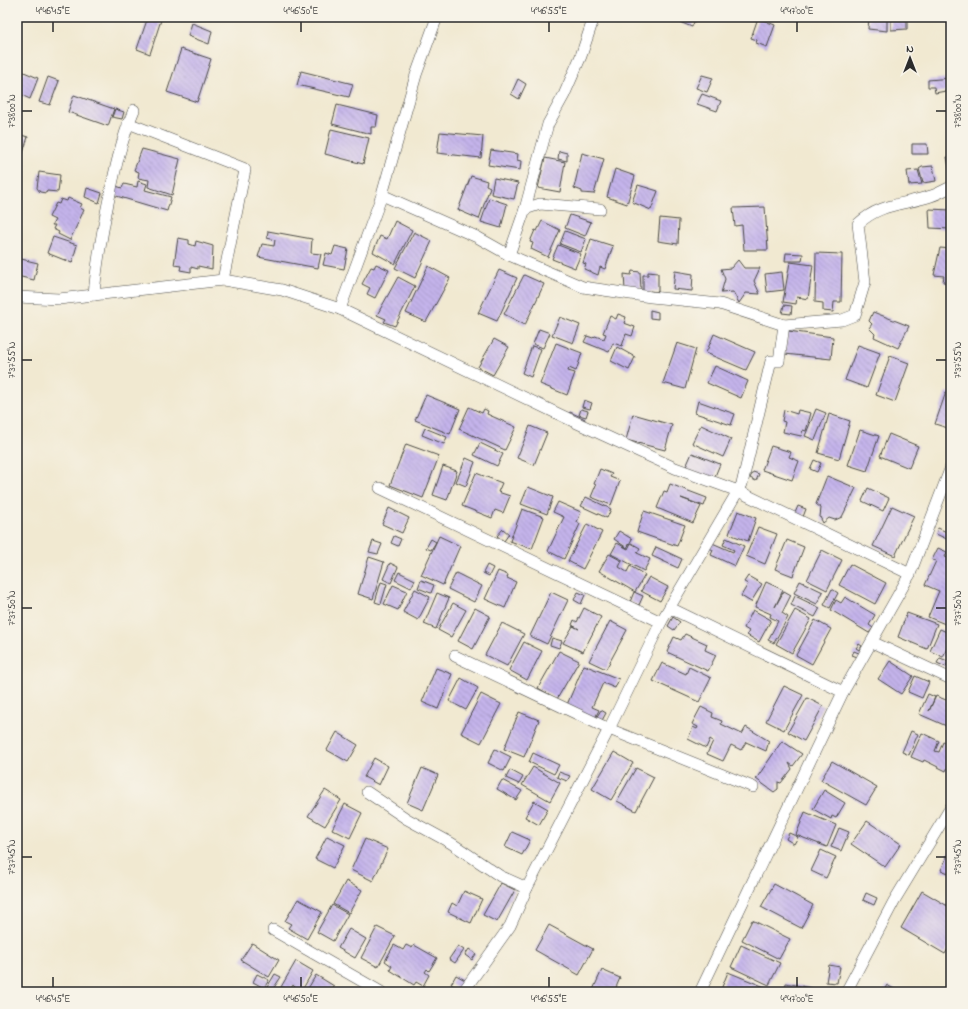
<svg xmlns="http://www.w3.org/2000/svg" width="968" height="1009" viewBox="0 0 968 1009" font-family="'Indie Flower',sans-serif">
<style>
.building{fill:url(#building-back-hatch)}
.lines{fill:none;stroke-linecap:round;stroke-linejoin:round}
.street-casing{stroke:#494844;stroke-width:12}
.street{stroke:#fff;stroke-width:11}
.ticks{fill:none;stroke:#2b2b2b;stroke-width:1.5}
.neatline{fill:none;stroke:#2b2b2b;stroke-width:1.5}
.ticks-label{font-size:10px;text-anchor:middle;fill:#2b2b2b}
</style>
<defs>
<pattern id="building-back-hatch" width="6" height="6" patternUnits="userSpaceOnUse"><rect width="6" height="6" fill="#c4b4eb"/><path d="M-1 5l2 2M0 0l6 6M5-1l2 2" fill="none" stroke="#9f93bf"/></pattern>
</defs>
<rect width="100%" height="100%" fill="#f7f3e8"/>
<filter id="ink" filterUnits="userSpaceOnUse"><feTurbulence type="fractalNoise" baseFrequency=".025" numOctaves="2"/><feDisplacementMap in="SourceGraphic" scale="8" xChannelSelector="R" yChannelSelector="G"/><feConvolveMatrix kernelMatrix="1 2 1 2 8 2 1 2 1" color-interpolation-filters="sRGB"/></filter>
<filter id="wash" filterUnits="userSpaceOnUse"><feTurbulence type="fractalNoise" baseFrequency=".012" numOctaves="4" result="noise"/><feDisplacementMap in="SourceGraphic" scale="16" xChannelSelector="R" yChannelSelector="G"/><feGaussianBlur stdDeviation="0.9" result="paint"/><feColorMatrix in="noise" values="0 0 0 0 0 0 0 0 0 0 0 0 0 0 0 0 0 1.4 0 .05"/><feComposite in="paint" operator="in"/></filter>
<g filter="url(#wash)">
<rect width="100%" height="100%" fill="#f1e9d1"/>
<g id="blocks">
<g class="building">
<polygon points="148,17 161,20 150,54 137,49"/>
<polygon points="526,17 536,17 535,20"/>
<polygon points="635,17 644,17 642,20"/>
<polygon points="667,17 696,17 692,27"/>
<polygon points="869,17 887,17 887,31 868,29"/>
<polygon points="891,17 907,17 907,29 891,30"/>
<polygon points="758,18 775,25 767,47 756,43 757,40 751,38"/>
<polygon points="192,23 212,31 209,44 188,36"/>
<polygon points="181,49 211,59 197,102 167,92"/>
<polygon points="17,69 38,78 30,99 17,93"/>
<polygon points="301,71 353,84 349,97 297,85"/>
<polygon points="702,75 713,78 707,92 696,88"/>
<polygon points="48,77 59,81 50,105 39,102"/>
<polygon points="951,78 951,90 935,93 934,87 928,87 928,80"/>
<polygon points="518,79 526,84 519,99 511,94"/>
<polygon points="702,94 721,101 717,111 697,104"/>
<polygon points="74,95 114,109 108,126 68,112"/>
<polygon points="337,105 378,115 376,127 371,127 371,134 332,124"/>
<polygon points="115,109 124,112 122,119 112,117"/>
<polygon points="331,129 369,138 363,164 325,154"/>
<polygon points="440,132 483,136 481,158 437,153"/>
<polygon points="21,135 28,137 21,159 17,157 17,145"/>
<polygon points="912,144 927,144 928,154 912,154"/>
<polygon points="142,149 180,159 172,195 148,187 149,180 138,178 139,172 134,170"/>
<polygon points="491,150 518,154 517,160 521,161 520,170 488,165"/>
<polygon points="559,151 567,153 567,161 558,159"/>
<polygon points="582,153 604,159 594,194 582,193 582,191 574,188"/>
<polygon points="947,157 951,157 951,173 950,173"/>
<polygon points="545,158 565,162 560,192 538,188"/>
<polygon points="933,166 936,181 923,183 919,169 922,167"/>
<polygon points="615,169 635,176 627,204 607,197"/>
<polygon points="918,170 922,184 909,185 907,171"/>
<polygon points="39,172 60,175 58,192 47,191 46,193 40,192 37,188"/>
<polygon points="471,176 487,181 486,185 490,187 479,219 458,210"/>
<polygon points="494,178 518,183 514,199 491,194"/>
<polygon points="138,181 147,184 145,190 171,197 167,211 113,195 116,186 122,188 124,184 137,187"/>
<polygon points="638,185 658,191 651,210 632,202"/>
<polygon points="87,188 102,193 99,203 85,197"/>
<polygon points="68,198 82,204 80,208 84,210 70,240 58,234 59,232 53,229 55,225 52,225 55,220 49,217 56,203 59,204 61,199 67,201"/>
<polygon points="489,198 507,204 501,228 481,222"/>
<polygon points="765,207 768,250 744,250 742,225 735,226 733,208"/>
<polygon points="929,209 951,210 951,229 930,228"/>
<polygon points="570,215 591,222 585,236 565,228"/>
<polygon points="660,218 679,220 678,244 658,241"/>
<polygon points="395,221 412,230 395,264 373,252 380,236 387,239"/>
<polygon points="542,221 560,230 548,257 531,249 533,243 530,242 535,230 537,231"/>
<polygon points="268,231 312,239 311,253 321,254 318,268 258,257 262,244 274,246 275,240 267,238"/>
<polygon points="565,231 586,239 581,252 560,244"/>
<polygon points="414,232 432,241 415,278 395,268"/>
<polygon points="53,237 77,245 72,263 47,253"/>
<polygon points="178,238 189,240 189,244 195,246 196,241 213,246 212,269 198,266 198,269 191,267 191,272 180,270 181,266 174,265"/>
<polygon points="591,239 613,246 605,269 600,267 598,275 584,269 586,264 583,263"/>
<polygon points="558,245 581,254 575,268 552,259"/>
<polygon points="335,246 348,249 344,269 323,265 326,253 332,255"/>
<polygon points="940,248 951,249 951,283 943,282 944,276 934,275"/>
<polygon points="786,253 803,254 802,261 785,261"/>
<polygon points="816,253 842,254 841,302 834,302 833,312 823,311 823,303 815,302"/>
<polygon points="17,258 38,263 34,280 17,276"/>
<polygon points="738,260 744,268 760,268 754,281 760,294 746,293 739,303 733,292 721,293 725,279 721,269 731,268"/>
<polygon points="790,262 813,265 808,299 797,297 796,304 783,302"/>
<polygon points="376,264 389,270 375,298 367,294 370,288 362,284 371,267 374,268"/>
<polygon points="428,266 450,278 426,322 406,313"/>
<polygon points="499,270 517,278 497,321 478,313"/>
<polygon points="632,271 640,272 641,290 625,290 624,274 631,275"/>
<polygon points="675,271 693,274 692,291 673,289"/>
<polygon points="648,272 658,273 658,292 650,291 650,295 643,293 643,275 648,275"/>
<polygon points="782,272 784,290 767,292 765,274"/>
<polygon points="524,275 544,284 525,325 504,314"/>
<polygon points="398,277 415,286 395,326 384,322 386,319 377,315"/>
<polygon points="784,305 792,306 791,314 782,313"/>
<polygon points="650,310 658,312 658,319 650,318"/>
<polygon points="873,312 909,326 898,348 874,337 875,334 869,328 872,324 869,321"/>
<polygon points="618,314 626,317 624,323 635,327 632,336 626,334 622,346 613,343 609,352 584,342 587,336 593,338 595,336 604,339 606,334 603,333 610,316 616,319"/>
<polygon points="560,317 580,325 573,343 552,335"/>
<polygon points="539,329 550,333 543,348 533,344"/>
<polygon points="788,331 833,337 831,359 785,354"/>
<polygon points="714,334 755,352 746,370 706,353"/>
<polygon points="494,339 509,347 493,375 478,367"/>
<polygon points="556,343 582,353 576,371 569,368 568,371 575,373 567,395 540,384"/>
<polygon points="677,343 696,349 685,389 663,383"/>
<polygon points="858,345 880,353 867,388 845,380"/>
<polygon points="532,346 541,349 531,377 522,373"/>
<polygon points="617,347 635,357 629,370 611,361"/>
<polygon points="890,356 909,363 895,402 876,395"/>
<polygon points="715,366 748,381 741,398 707,383"/>
<polygon points="946,392 951,393 951,429 935,424"/>
<polygon points="426,395 460,409 450,434 415,420"/>
<polygon points="584,400 592,403 590,409 582,407"/>
<polygon points="698,401 735,414 731,425 695,413"/>
<polygon points="469,407 482,413 484,409 488,411 487,414 516,427 505,450 459,429"/>
<polygon points="581,409 588,411 586,417 579,415"/>
<polygon points="816,409 826,413 815,440 805,436"/>
<polygon points="784,410 797,414 798,410 811,413 806,431 803,430 801,436 783,432 785,422 782,421"/>
<polygon points="570,412 585,419 583,424 567,417"/>
<polygon points="633,414 672,425 665,450 626,440"/>
<polygon points="829,414 850,421 839,459 818,453"/>
<polygon points="701,425 731,439 723,457 692,443"/>
<polygon points="530,426 547,433 534,465 517,458"/>
<polygon points="425,428 447,437 444,444 422,435"/>
<polygon points="860,430 879,436 867,471 848,465"/>
<polygon points="889,434 918,446 909,468 880,456"/>
<polygon points="480,443 503,454 497,466 474,455"/>
<polygon points="406,444 439,456 423,498 390,485"/>
<polygon points="771,446 791,452 789,457 799,461 792,480 762,470"/>
<polygon points="692,453 720,464 713,481 685,469"/>
<polygon points="466,458 475,462 466,486 456,482"/>
<polygon points="814,460 821,463 817,472 810,469"/>
<polygon points="443,466 457,471 447,500 433,495"/>
<polygon points="600,469 612,474 610,477 620,481 611,505 591,497 596,485 594,484"/>
<polygon points="753,472 759,474 756,481 750,478"/>
<polygon points="476,473 502,483 498,492 510,496 503,513 495,510 492,518 462,506"/>
<polygon points="827,476 856,488 842,517 835,520 829,518 823,523 820,517 821,508 816,504"/>
<polygon points="670,484 707,498 704,506 681,498 701,506 693,523 657,508 664,491 667,492"/>
<polygon points="528,487 553,497 547,514 521,504"/>
<polygon points="868,488 889,498 883,511 862,501"/>
<polygon points="586,497 611,509 607,518 581,506"/>
<polygon points="558,502 581,512 577,522 580,524 564,559 548,551 564,517 553,512"/>
<polygon points="798,506 806,509 803,517 795,513"/>
<polygon points="892,506 914,516 895,556 873,546"/>
<polygon points="389,508 409,518 402,533 382,524"/>
<polygon points="522,509 544,517 532,549 510,541"/>
<polygon points="644,511 685,525 677,546 637,532"/>
<polygon points="738,511 756,518 748,541 729,534"/>
<polygon points="951,516 951,526 947,524"/>
<polygon points="587,524 602,532 583,569 568,561"/>
<polygon points="758,527 777,534 765,564 746,556"/>
<polygon points="938,528 951,534 951,541 936,534"/>
<polygon points="503,529 509,534 504,541 497,536"/>
<polygon points="619,531 632,539 627,548 614,539"/>
<polygon points="394,536 401,539 398,546 391,543"/>
<polygon points="439,536 460,546 443,585 421,575"/>
<polygon points="726,538 744,546 735,566 711,555 713,550 708,547 710,542 733,552 734,550 723,545"/>
<polygon points="431,539 436,542 431,550 426,548"/>
<polygon points="787,540 804,547 793,576 775,569"/>
<polygon points="373,541 382,544 378,554 369,552"/>
<polygon points="617,543 628,549 631,543 640,548 637,553 650,559 644,571 611,554"/>
<polygon points="656,547 682,559 678,568 652,556"/>
<polygon points="938,548 947,552 945,557 951,559 950,626 928,617 939,591 925,585 936,561 932,560"/>
<polygon points="822,550 842,560 827,590 807,580"/>
<polygon points="609,554 622,561 619,567 627,572 630,566 645,575 635,592 599,571"/>
<polygon points="369,557 384,562 373,599 358,594"/>
<polygon points="390,563 398,567 391,583 383,579"/>
<polygon points="850,564 886,583 875,604 839,585"/>
<polygon points="487,565 493,568 489,576 483,573"/>
<polygon points="498,571 508,575 507,578 516,582 505,608 485,599"/>
<polygon points="399,572 415,580 411,588 395,580"/>
<polygon points="456,573 482,586 474,602 448,589"/>
<polygon points="748,576 762,584 751,602 741,596 748,584 744,582"/>
<polygon points="649,577 668,587 660,601 641,591"/>
<polygon points="421,580 434,585 431,593 418,588"/>
<polygon points="800,581 823,592 817,604 794,593"/>
<polygon points="381,582 387,584 381,604 375,602"/>
<polygon points="766,582 783,590 775,607 784,591 791,595 782,613 788,617 774,643 768,640 778,621 770,617 771,614 755,607"/>
<polygon points="393,585 407,591 398,610 384,604"/>
<polygon points="415,589 430,597 418,620 403,612"/>
<polygon points="832,589 838,593 830,608 824,605"/>
<polygon points="551,592 568,600 547,644 530,636"/>
<polygon points="578,592 585,595 581,604 574,600"/>
<polygon points="634,592 643,596 639,605 630,602"/>
<polygon points="437,593 449,598 436,629 424,624"/>
<polygon points="795,596 820,608 815,617 791,605"/>
<polygon points="845,597 875,615 869,625 873,628 869,633 831,610 836,600 841,603"/>
<polygon points="453,603 466,610 451,637 438,630"/>
<polygon points="475,608 490,616 473,649 458,641"/>
<polygon points="584,608 601,617 583,652 563,643 573,626 579,629 572,625 574,620 577,622"/>
<polygon points="753,610 771,620 759,642 747,635 749,631 744,628"/>
<polygon points="795,610 811,619 792,653 776,644"/>
<polygon points="907,613 937,624 927,649 898,637"/>
<polygon points="673,617 680,622 674,630 668,626"/>
<polygon points="815,620 831,629 812,664 796,655"/>
<polygon points="610,621 627,630 606,669 589,661"/>
<polygon points="502,623 524,634 507,666 485,655"/>
<polygon points="940,629 951,634 951,639 943,657 930,651"/>
<polygon points="685,634 707,644 705,650 716,655 708,671 667,652 674,637 681,640"/>
<polygon points="552,638 562,641 559,648 550,645"/>
<polygon points="524,642 542,651 527,680 509,670"/>
<polygon points="859,644 862,646 859,650 856,648"/>
<polygon points="559,651 579,661 557,699 538,688"/>
<polygon points="854,651 861,654 860,658 852,655"/>
<polygon points="940,658 948,661 946,667 937,663"/>
<polygon points="890,661 913,676 901,694 878,679"/>
<polygon points="662,663 686,674 689,667 711,678 699,702 653,681"/>
<polygon points="584,665 619,679 615,688 603,683 592,707 599,710 592,724 566,707"/>
<polygon points="436,668 452,674 438,709 422,702"/>
<polygon points="915,676 929,682 922,698 908,692"/>
<polygon points="461,678 478,688 466,710 449,701"/>
<polygon points="784,686 803,695 784,730 766,721"/>
<polygon points="481,694 501,704 481,743 461,733"/>
<polygon points="928,694 935,697 929,711 936,696 951,702 951,728 919,714"/>
<polygon points="807,698 823,706 804,741 788,732"/>
<polygon points="701,707 713,713 712,717 722,721 721,724 742,734 746,727 769,741 766,751 746,742 741,750 731,745 723,761 707,754 713,741 710,739 706,748 688,739 693,727 697,729 698,727 692,724"/>
<polygon points="601,710 606,713 599,726 593,723"/>
<polygon points="519,712 539,720 524,757 504,749"/>
<polygon points="911,731 918,734 909,755 902,752"/>
<polygon points="337,732 358,745 348,762 327,750"/>
<polygon points="922,733 939,741 935,751 939,752 943,742 951,745 951,760 946,771 924,760 923,762 911,757"/>
<polygon points="782,741 802,754 793,766 789,763 792,769 781,783 778,782 778,789 774,792 756,779"/>
<polygon points="495,749 511,757 504,771 488,763"/>
<polygon points="614,752 633,763 611,800 592,789"/>
<polygon points="533,753 559,765 554,774 529,762"/>
<polygon points="374,758 388,766 379,785 364,777"/>
<polygon points="832,761 877,787 866,805 821,780"/>
<polygon points="533,767 560,783 550,801 522,785"/>
<polygon points="422,768 438,775 423,810 407,803"/>
<polygon points="636,768 654,777 636,811 617,801"/>
<polygon points="510,770 523,777 519,784 506,778"/>
<polygon points="559,772 570,776 567,781 557,777"/>
<polygon points="502,780 522,791 516,800 497,789"/>
<polygon points="325,790 341,800 325,826 308,816"/>
<polygon points="824,790 845,803 836,818 832,816 831,819 813,809"/>
<polygon points="534,801 548,809 539,825 525,817"/>
<polygon points="345,804 362,813 350,838 332,829"/>
<polygon points="805,812 836,825 827,847 796,835"/>
<polygon points="867,821 901,844 885,867 851,844"/>
<polygon points="839,828 849,832 841,851 831,847"/>
<polygon points="512,832 530,840 522,855 505,847"/>
<polygon points="789,833 798,837 794,844 786,839"/>
<polygon points="327,836 345,845 333,868 315,859"/>
<polygon points="365,839 388,849 373,881 351,870"/>
<polygon points="951,848 951,874 941,870"/>
<polygon points="821,850 836,857 826,878 811,871"/>
<polygon points="346,881 362,890 349,913 333,904"/>
<polygon points="501,883 515,890 497,922 483,915"/>
<polygon points="774,884 813,905 801,928 761,907"/>
<polygon points="464,891 482,899 471,923 448,912 452,903 457,906"/>
<polygon points="922,891 951,908 951,944 945,954 901,928"/>
<polygon points="866,893 877,898 874,905 863,900"/>
<polygon points="298,899 322,912 307,939 288,928 291,924 285,921"/>
<polygon points="332,905 348,914 333,941 317,932"/>
<polygon points="752,920 790,939 779,959 742,940"/>
<polygon points="549,925 593,949 579,975 535,950"/>
<polygon points="377,927 395,936 378,967 361,958"/>
<polygon points="349,929 366,939 355,958 338,948"/>
<polygon points="252,943 279,960 269,977 241,960"/>
<polygon points="394,945 403,950 406,945 412,948 414,945 437,958 429,971 427,969 425,972 429,975 423,986 416,982 414,985 390,970 392,966 385,961"/>
<polygon points="741,945 780,963 769,985 731,967"/>
<polygon points="458,946 464,950 455,963 449,959"/>
<polygon points="469,949 476,954 472,960 465,955"/>
<polygon points="296,961 313,971 301,992 292,992 295,987 293,985 289,991 281,987"/>
<polygon points="829,965 840,967 837,983 826,982"/>
<polygon points="602,970 620,978 614,992 592,992"/>
<polygon points="728,972 767,988 766,992 720,992"/>
<polygon points="257,974 269,980 264,988 253,982"/>
<polygon points="275,974 281,977 271,992 266,989"/>
<polygon points="316,975 334,986 330,992 306,992"/>
<polygon points="456,975 465,980 459,990 451,984"/>
<polygon points="786,983 826,991 826,992 784,992"/>
<polygon points="887,985 899,992 883,992"/>
<polygon points="256,988 263,992 254,992"/>
<polygon points="279,988 286,992 276,992"/>
</g>
</g>
</g>
<g filter="url(#ink)">
<use href="#blocks" fill-opacity="0" stroke="#494844" stroke-width="1"/>
<g class="lines">
<defs>
<g id="street">
<polyline points="128,123 243,168 245,170 223,280"/>
<path d="M382,195L477,237L509,255L583,287L651,297L720,304L784,325L842,320L855,315L865,282L858,224C880,203 904,205 931,196C938,194 944,190 951,187"/>
<polyline points="525,209 548,124 564,95 581,56 594,17"/>
<polyline points="509,255 525,209 540,204 600,209"/>
<path d="M94,295C96,267 101,241 106,213C113,179 120,142 134,110"/>
<polyline points="17,297 59,299 223,280 282,290 340,309 573,421 675,468 738,491 910,574"/>
<polyline points="340,309 382,195 416,75 437,17"/>
<polyline points="380,488 661,622"/>
<polyline points="670,608 843,692"/>
<polyline points="872,642 951,679"/>
<polyline points="455,656 609,729 753,787"/>
<polyline points="367,792 407,819 451,843 500,876 527,888"/>
<polyline points="273,930 381,992"/>
<polyline points="463,992 510,926 527,888 609,729 661,622 742,484 771,361 779,361 784,325"/>
<polyline points="700,992 843,692 910,574 951,467"/>
<polyline points="846,992 894,901 951,807"/>
</g>
</defs>
<use href="#street" class="street-casing"/>
<use href="#street" class="street"/>
</g>
</g>
<path class="ticks" d="M53,22V32M301,22V32M549,22V32M797,22V32M22,111H32M936,111H946M22,360H32M936,360H946M22,608H32M936,608H946M22,857H32M936,857H946M53,977V987M301,977V987M549,977V987M797,977V987"/>
<rect width="968" height="1009" fill="none" stroke="#f7f3e8" stroke-width="44"/>
<g transform="translate(910 58)" stroke="#f7f3e8" stroke-width="3" paint-order="stroke">
<path d="M0-3L7 15L0 10L-7 15Z" fill="#2b2b2b"/>
<text y="-6" font-size="11" font-weight="bold" text-anchor="middle" fill="#2b2b2b">N</text>
</g>
<rect x="22" y="22" width="924" height="965" class="neatline"/>
<g class="ticks-label">
<text x="53" y="14">4°46'45"E</text>
<text x="301" y="14">4°46'50"E</text>
<text x="549" y="14">4°46'55"E</text>
<text x="797" y="14">4°47'00"E</text>
<text transform="translate(11 111) rotate(-90)" y="4">7°38'00"N</text>
<text transform="translate(957 111) rotate(-90)" y="4">7°38'00"N</text>
<text transform="translate(11 360) rotate(-90)" y="4">7°37'55"N</text>
<text transform="translate(957 360) rotate(-90)" y="4">7°37'55"N</text>
<text transform="translate(11 608) rotate(-90)" y="4">7°37'50"N</text>
<text transform="translate(957 608) rotate(-90)" y="4">7°37'50"N</text>
<text transform="translate(11 857) rotate(-90)" y="4">7°37'45"N</text>
<text transform="translate(957 857) rotate(-90)" y="4">7°37'45"N</text>
<text x="53" y="1002">4°46'45"E</text>
<text x="301" y="1002">4°46'50"E</text>
<text x="549" y="1002">4°46'55"E</text>
<text x="797" y="1002">4°47'00"E</text>
</g>
</svg>
